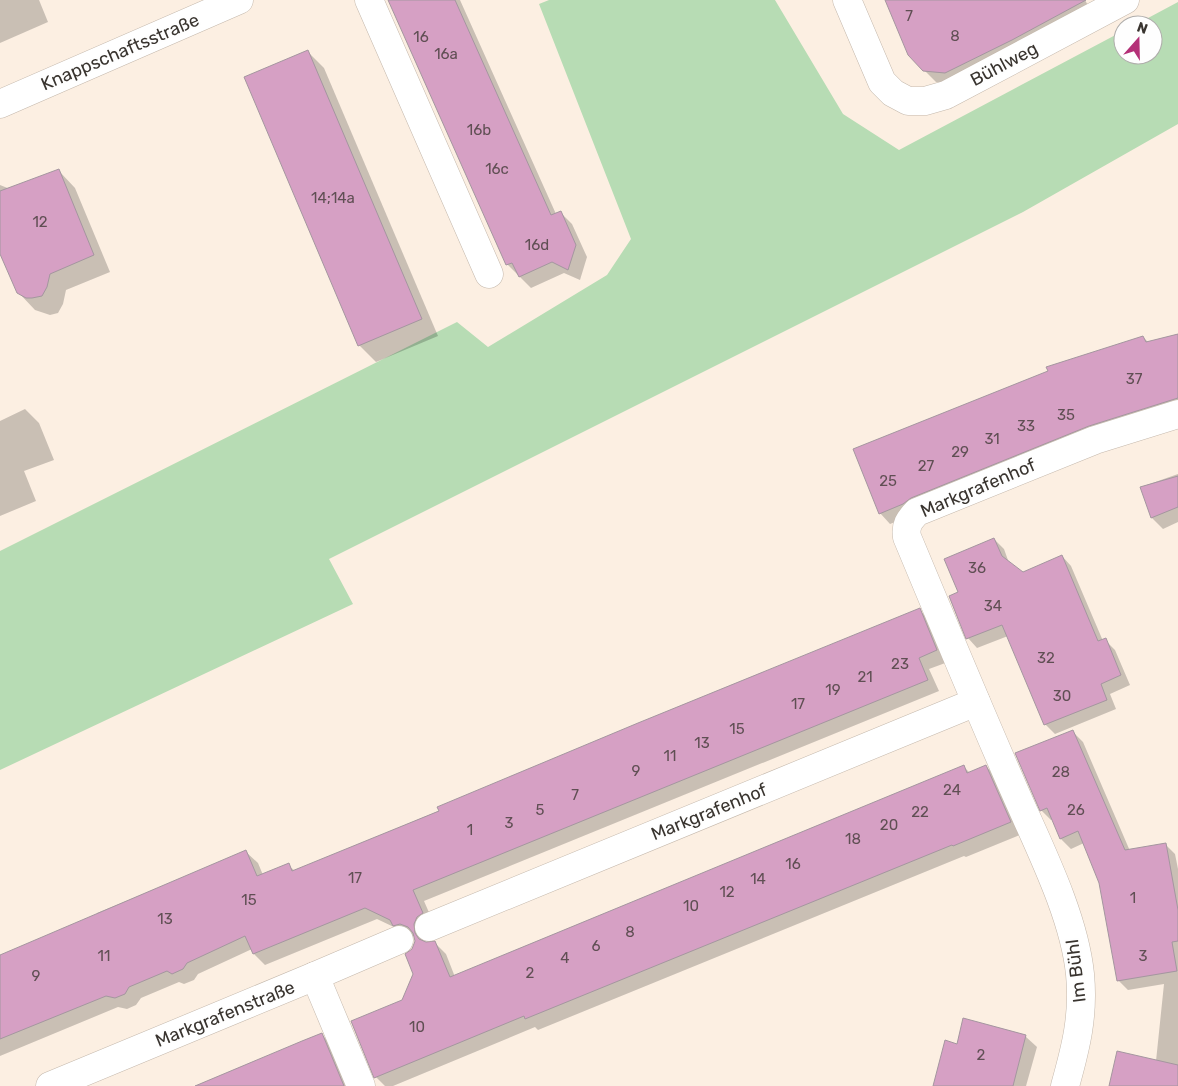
<svg xmlns="http://www.w3.org/2000/svg" width="1178" height="1086" viewBox="0 0 1178 1086" font-family="Rubik,sans-serif">
<style>
.green{fill:#b7dcb4}
.shadow{fill:#0003}
.building{fill:#d6a0c4;stroke:#a4969f}
.lines{fill:none;stroke-linecap:round;stroke-linejoin:round}
.minor-casing{stroke:#c4b8ac;stroke-width:29}
.minor{stroke:#fff;stroke-width:28}
.labels{text-anchor:middle;dominant-baseline:central;stroke-width:4;stroke-linejoin:round;paint-order:stroke}
.number-label{font-size:15px;fill:#604f54}
.street-label{font-size:18px;fill:#39342f;stroke:#fefefe}
</style>
<rect width="100%" height="100%" fill="#fcefe2"/>
<polygon class="green" points="549,0 775,0 843,114 899,150 1123,31 1123,55 1153,55 1153,25 1135,25 1178,2 1178,124 1023,212 329,559 353,604 0,770 0,551 457,322 488,347 607,275 631,239 539,4"/>
<g class="shadow">
<polygon points="0,0 39,0 48,22 0,43"/>
<polygon points="403,0 460,0 556,214 561,213 572,224 587,257 580,280 564,273 531,288 507,264"/>
<polygon points="886,0 1085,0 1093,14 957,84 936,82 909,55"/>
<polygon points="307,51 324,68 438,336 376,362 359,345"/>
<polygon points="59,171 75,188 110,272 66,290 63,304 58,313 50,315 35,310 18,292 0,251 0,185 10,189"/>
<polygon points="1178,334 1178,412 890,524 880,513 1143,337 1148,342"/>
<polygon points="25,409 39,423 54,460 24,471 36,501 0,516 0,421"/>
<polygon points="1178,474 1178,522 1163,529 1152,518 1141,487"/>
<polygon points="994,539 1004,549 1009,563 1023,573 1062,556 1071,566 1103,641 1105,640 1115,650 1130,685 1110,694 1116,709 1055,734 1045,724 1008,636 977,648 968,638 959,593"/>
<polygon points="919,610 931,621 948,662 929,669 939,691 424,901 434,924 424,936 425,944 435,943 446,954 455,977 964,767 970,773 986,766 997,778 1022,834 966,857 964,856 538,1030 535,1027 393,1086 385,1086 376,1077 403,1001 414,974 413,950 416,941 415,936 405,936 398,929 377,919 265,965 254,954 252,949 198,974 194,980 184,984 179,982 141,998 136,1005 127,1009 118,1007 0,1056 0,956 98,916 97,913 246,852 258,863 263,875 288,865 295,871"/>
<polygon points="1073,732 1083,742 1130,851 1165,844 1175,854 1178,869 1178,1086 1110,1086 1156,1061 1164,984 1128,990 1118,980 1101,883 1084,843 1071,849 1061,839 1053,819 1051,820 1041,810"/>
<polygon points="322,1035 335,1048 351,1086 196,1086"/>
<polygon points="1025,1036 1037,1047 1026,1086 934,1086 958,1045"/>
</g>
<g class="building">
<polygon points="388,0 455,0 551,215 561,211 576,245 568,270 552,262 519,277 512,263 506,265"/>
<polygon points="885,0 1086,0 1012,40 945,73 923,71 908,55"/>
<polygon points="308,50 422,319 358,346 244,77"/>
<polygon points="59,169 94,255 50,274 47,287 42,296 32,298 26,298 17,293 0,254 0,191"/>
<polygon points="1178,334 1178,398 1089,426 911,498 903,504 879,514 853,449 1048,371 1046,367 1143,336 1146,342"/>
<polygon points="1178,476 1178,507 1151,518 1140,487"/>
<polygon points="994,538 1002,556 1023,572 1062,555 1098,641 1106,638 1121,675 1101,684 1107,700 1044,725 1002,625 966,639 949,596 958,592 944,559"/>
<polygon points="920,608 937,650 919,658 928,680 413,890 423,913 417,917 414,924 415,933 419,939 426,942 435,941 450,977 964,765 967,773 986,765 1011,822 953,846 952,845 525,1019 524,1016 374,1078 351,1021 402,1000 413,974 405,954 412,949 415,941 413,933 408,927 400,924 393,926 390,920 365,908 253,954 245,936 187,963 183,969 172,974 167,971 129,987 125,994 115,998 106,996 0,1039 0,955 246,850 257,876 289,863 292,871 439,811 437,807 638,723"/>
<polygon points="1073,730 1125,850 1166,843 1178,910 1178,941 1172,942 1177,971 1117,981 1099,883 1078,831 1060,839 1047,808 1040,811 1015,753"/>
<polygon points="963,1018 1026,1035 1013,1086 933,1086 945,1040 957,1044"/>
<polygon points="322,1033 344,1086 195,1086 302,1041"/>
<polygon points="1117,1051 1178,1065 1178,1086 1109,1086"/>
</g>
<g class="lines">
<defs>
<g id="minor">
<polyline points="369,0 489,274"/>
<polyline points="847,0 882,82 893,93 908,101 925,101 946,95 1125,0"/>
<polyline points="0,104 239,0"/>
<polyline points="429,927 976,702"/>
<polyline points="315,976 361,1086"/>
<polyline points="50,1086 315,976 399,940"/>
<path d="M1065,1086C1076,1047 1084,1015 1080,974C1074,915 1039,847 1015,792C978,708 943,623 907,537C905,526 909,520 917,512L1095,440L1178,414"/>
</g>
</defs>
<use href="#minor" class="minor-casing"/>
<use href="#minor" class="minor"/>
</g>
<g class="labels">
<g class="number-label">
<text x="909" y="16">7</text>
<text x="955" y="36">8</text>
<text x="421" y="37">16</text>
<text x="446" y="54">16a</text>
<text x="479" y="130">16b</text>
<text x="497" y="169">16c</text>
<text x="333" y="198">14;14a</text>
<text x="40" y="222">12</text>
<text x="537" y="245">16d</text>
<text x="1134" y="379">37</text>
<text x="1066" y="415">35</text>
<text x="1026" y="426">33</text>
<text x="992" y="439">31</text>
<text x="960" y="452">29</text>
<text x="926" y="466">27</text>
<text x="888" y="481">25</text>
<text x="977" y="568">36</text>
<text x="993" y="606">34</text>
<text x="1046" y="658">32</text>
<text x="900" y="664">23</text>
<text x="865" y="677">21</text>
<text x="833" y="690">19</text>
<text x="1062" y="696">30</text>
<text x="798" y="704">17</text>
<text x="737" y="729">15</text>
<text x="702" y="743">13</text>
<text x="670" y="756">11</text>
<text x="636" y="771">9</text>
<text x="1061" y="772">28</text>
<text x="952" y="790">24</text>
<text x="575" y="795">7</text>
<text x="540" y="810">5</text>
<text x="1076" y="810">26</text>
<text x="920" y="812">22</text>
<text x="509" y="823">3</text>
<text x="889" y="825">20</text>
<text x="470" y="830">1</text>
<text x="853" y="839">18</text>
<text x="793" y="864">16</text>
<text x="355" y="878">17</text>
<text x="758" y="879">14</text>
<text x="727" y="892">12</text>
<text x="1133" y="898">1</text>
<text x="249" y="900">15</text>
<text x="691" y="906">10</text>
<text x="165" y="919">13</text>
<text x="630" y="932">8</text>
<text x="596" y="946">6</text>
<text x="104" y="956">11</text>
<text x="1143" y="956">3</text>
<text x="565" y="958">4</text>
<text x="530" y="973">2</text>
<text x="36" y="976">9</text>
<text x="417" y="1027">10</text>
<text x="981" y="1055">2</text>
</g>
<g class="street-label">
<text transform="translate(120 52) rotate(-23)">Knappschaftsstraße</text>
<text transform="translate(1004 64) rotate(-28)">Bühlweg</text>
<text transform="translate(978 488) rotate(-23)">Markgrafenhof</text>
<text transform="translate(709 812) rotate(-22)">Markgrafenhof</text>
<text transform="translate(1076 971) rotate(-97)">Im Bühl</text>
<text transform="translate(225 1014) rotate(-22)">Markgrafenstraße</text>
</g>
</g>
<g transform="translate(1138 40) rotate(20)"><circle r="24" fill="#fefefe" stroke="#afadab"/>
<path d="M0-4L9 19L0 12L-9 19Z" fill="#b43077"/>
<text y="-8" font-size="14" font-weight="bold" text-anchor="middle" fill="#39342f">N</text>
</g>
</svg>
